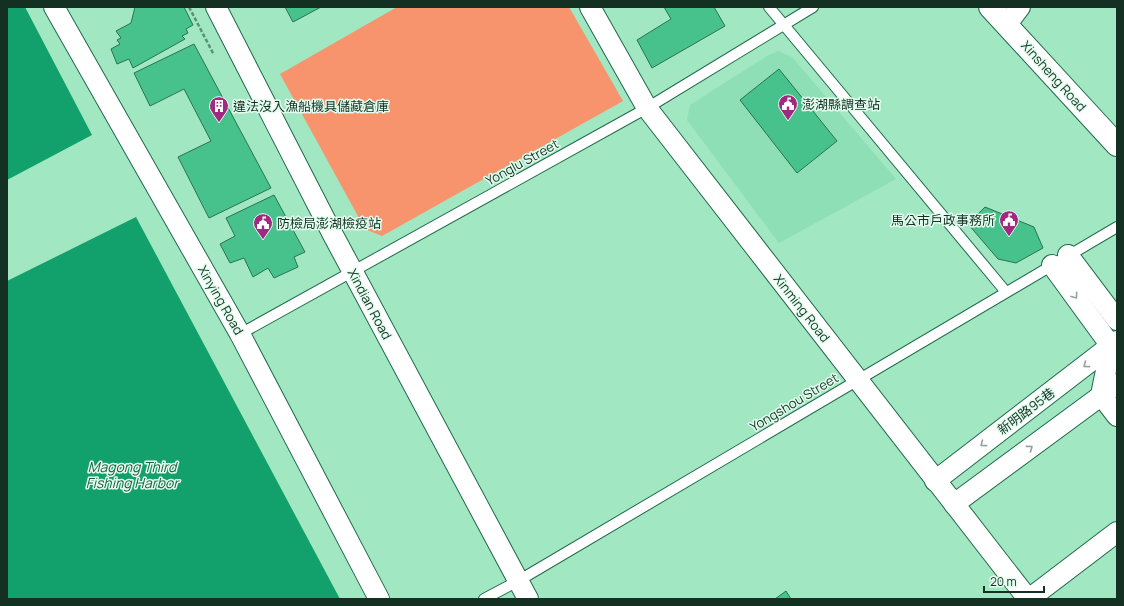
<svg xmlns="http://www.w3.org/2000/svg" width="1124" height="606" viewBox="0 0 1124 606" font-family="Manrope,'Noto Sans TC',sans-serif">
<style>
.built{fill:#8edeb6}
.green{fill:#f7936d}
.water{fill:#12a06c}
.building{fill:#48c28d;stroke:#2a7252}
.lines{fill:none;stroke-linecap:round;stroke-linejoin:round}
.lane-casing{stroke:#216a4b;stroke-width:12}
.street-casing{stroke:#216a4b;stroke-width:22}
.secondary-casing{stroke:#216a4b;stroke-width:24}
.path{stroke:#5d9176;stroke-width:2.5;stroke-dasharray:4 2;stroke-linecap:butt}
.lane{stroke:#fff;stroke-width:10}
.street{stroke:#fff;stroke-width:20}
.secondary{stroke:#fff;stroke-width:22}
.oneway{stroke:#95a29c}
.labels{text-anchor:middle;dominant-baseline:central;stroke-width:3;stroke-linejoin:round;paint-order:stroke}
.street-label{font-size:13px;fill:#133022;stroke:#e2fdee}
.poi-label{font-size:13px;fill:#133022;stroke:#e2fdee;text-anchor:start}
.water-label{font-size:14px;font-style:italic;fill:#1f5e42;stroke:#e2fdee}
</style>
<rect width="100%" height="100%" fill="#a0e7c2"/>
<polygon class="built" points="778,51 792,57 896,179 779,243 687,120 690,105 767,56"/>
<polygon class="green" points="397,7 569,7 623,101 382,236 365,229 280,74"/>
<g class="water">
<polygon points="7,7 25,7 92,135 7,180"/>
<polygon points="136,217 340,599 7,599 7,281"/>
</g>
<g class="building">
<polygon points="135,7 184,7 193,25 186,29 188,33 182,36 185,39 133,68 129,59 117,64 111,49 120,44 117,40 121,38 116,31 131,23"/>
<polygon points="285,7 321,7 293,22"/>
<polygon points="664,7 714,7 725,26 652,68 637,40 671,19"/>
<polygon points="194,44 271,188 209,218 178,157 211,141 184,89 150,106 134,73"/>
<polygon points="779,69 837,141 797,173 740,100"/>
<polygon points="274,195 305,252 294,257 298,267 274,278 268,268 253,277 244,258 230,263 220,244 235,236 226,218"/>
<polygon points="985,207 1034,227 1043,248 1016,263 998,259 968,224"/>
<polygon points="786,591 791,599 775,599"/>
</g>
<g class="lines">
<defs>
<g id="lane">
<polyline points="769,7 1006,292"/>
<polyline points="240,334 647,108 813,7"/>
<polyline points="484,599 518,581 1117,227"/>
</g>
<g id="street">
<polyline points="54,7 240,334 379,599"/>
<polyline points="216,7 332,233 528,599"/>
<polyline points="590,7 647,108 1028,599"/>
<polyline points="1007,24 1020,7"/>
<polyline points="1068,255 1117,320"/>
<polyline points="1052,265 1111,346 1101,395 1117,416"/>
<polyline points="935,481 1117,341"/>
<polyline points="954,504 1117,384"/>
<polyline points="1029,599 1117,532"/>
</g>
<polyline id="secondary" points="990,7 1117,145"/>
</defs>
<use href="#lane" class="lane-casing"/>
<use href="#street" class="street-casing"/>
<use href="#secondary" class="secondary-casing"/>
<polyline class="path" points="189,7 214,55"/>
<use href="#lane" class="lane"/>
<use href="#street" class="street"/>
<use href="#secondary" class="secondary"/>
</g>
<defs><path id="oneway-chevron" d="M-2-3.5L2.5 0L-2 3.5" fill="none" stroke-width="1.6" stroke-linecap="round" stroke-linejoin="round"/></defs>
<g class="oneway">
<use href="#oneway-chevron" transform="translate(1075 296) rotate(54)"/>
<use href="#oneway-chevron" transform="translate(1086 365) rotate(143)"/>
<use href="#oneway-chevron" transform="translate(983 444) rotate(143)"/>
<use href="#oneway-chevron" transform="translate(1030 448) rotate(-36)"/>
</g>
<defs>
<symbol id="civic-pin" viewBox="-11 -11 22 30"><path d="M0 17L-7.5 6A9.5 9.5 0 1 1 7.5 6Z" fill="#a12981" stroke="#e2fdee"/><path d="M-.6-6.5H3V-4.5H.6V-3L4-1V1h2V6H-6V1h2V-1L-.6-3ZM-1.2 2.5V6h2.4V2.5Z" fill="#fff"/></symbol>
<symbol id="building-pin" viewBox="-11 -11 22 30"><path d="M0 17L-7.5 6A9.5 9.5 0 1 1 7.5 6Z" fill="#a12981" stroke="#e2fdee"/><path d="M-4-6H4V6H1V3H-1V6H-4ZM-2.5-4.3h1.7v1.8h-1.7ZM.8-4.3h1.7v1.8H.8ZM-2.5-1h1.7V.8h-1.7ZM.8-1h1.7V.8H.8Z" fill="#fff"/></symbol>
</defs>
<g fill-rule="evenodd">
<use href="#civic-pin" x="777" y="93" width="22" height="30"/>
<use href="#building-pin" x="208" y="95" width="22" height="30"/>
<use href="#civic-pin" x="998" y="209" width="22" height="30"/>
<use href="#civic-pin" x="252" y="212" width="22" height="30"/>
</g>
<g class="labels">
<g class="street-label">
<text transform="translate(1054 76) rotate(48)">Xinsheng Road</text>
<text transform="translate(522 162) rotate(-29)">Yonglu Street</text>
<text transform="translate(221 300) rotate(60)">Xinying Road</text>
<text transform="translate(370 304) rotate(62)">Xindian Road</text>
<text transform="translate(802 308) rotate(52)">Xinming Road</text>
<text transform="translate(794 402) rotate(-31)">Yongshou Street</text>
<text transform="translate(1026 411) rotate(-37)">新明路95巷</text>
</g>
<g class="poi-label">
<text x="802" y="104">澎湖縣調查站</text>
<text x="233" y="106">違法沒入漁船機具儲藏倉庫</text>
<text x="995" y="220" text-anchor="end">馬公市戶政事務所</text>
<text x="277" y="223">防檢局澎湖檢疫站</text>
</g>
<g class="water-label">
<text x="132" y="466">Magong Third<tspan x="132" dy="16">Fishing Harbor</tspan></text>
</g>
</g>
<rect width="1124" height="606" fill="none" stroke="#133022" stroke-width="16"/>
<path d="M984 586v6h60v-6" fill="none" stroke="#133022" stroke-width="2"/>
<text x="990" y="586" font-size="12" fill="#133022" stroke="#e2fdee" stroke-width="3" paint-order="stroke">20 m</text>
</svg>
